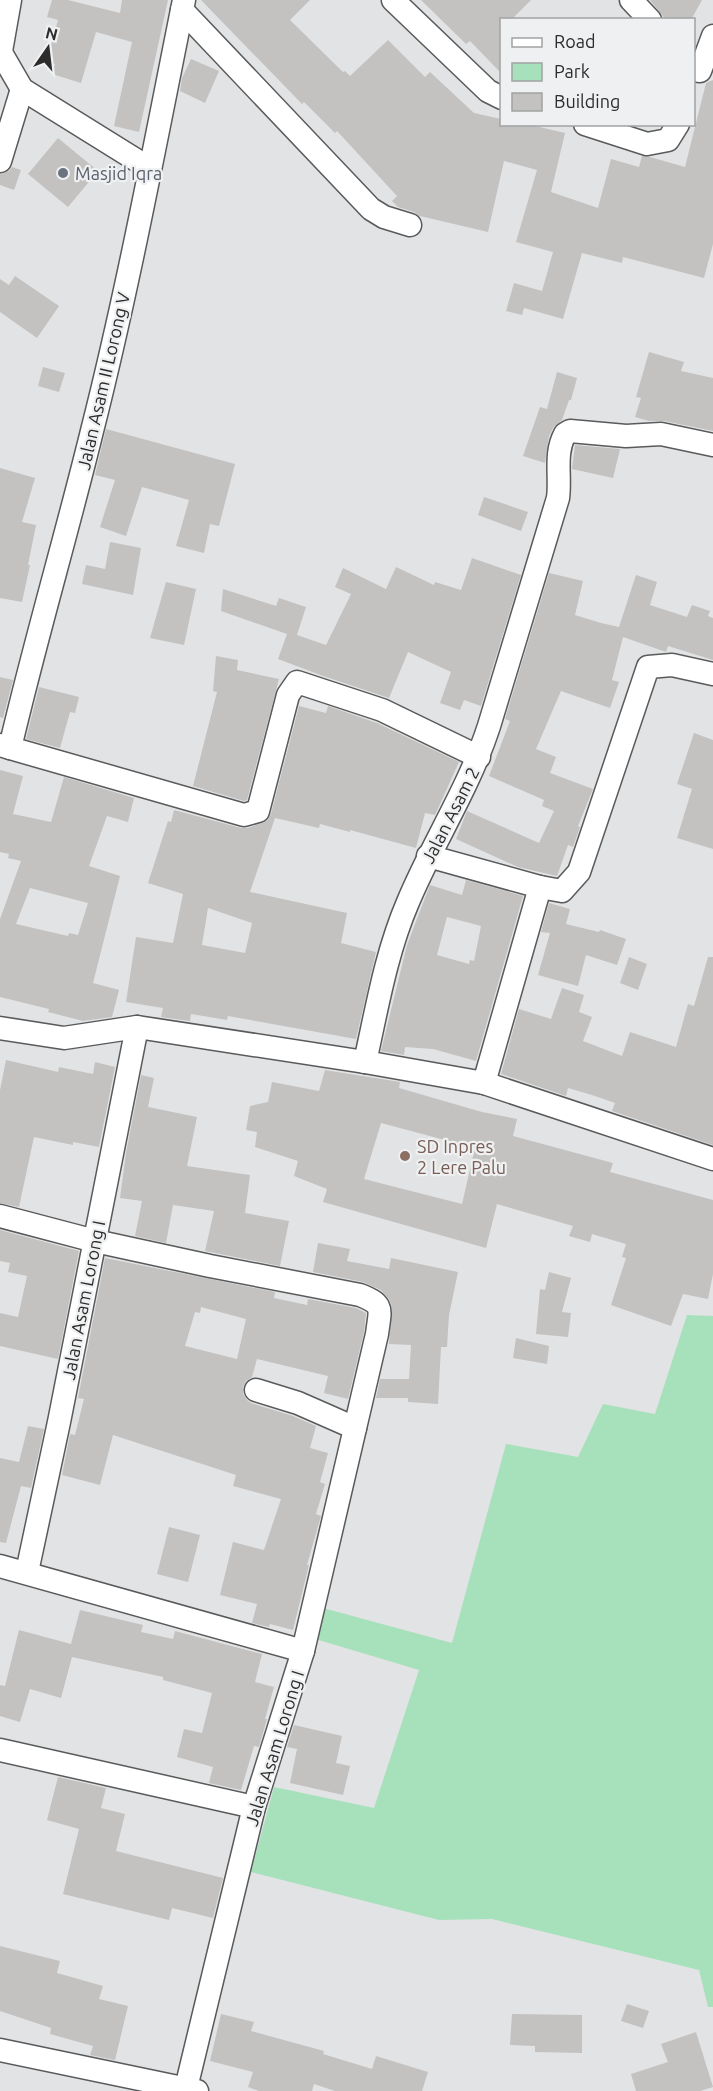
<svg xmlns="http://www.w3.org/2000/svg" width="713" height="2091" viewBox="0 0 713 2091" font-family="Ubuntu,sans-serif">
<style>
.green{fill:#a6e1bc}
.building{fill:#c3c2c1;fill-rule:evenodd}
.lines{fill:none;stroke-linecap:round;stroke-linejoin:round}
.street-casing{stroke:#595a5b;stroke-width:25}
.street{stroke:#fff;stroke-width:22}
.worship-dot{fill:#6b7280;stroke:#eff0f1;stroke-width:2}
.education-dot{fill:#8d6e63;stroke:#eff0f1;stroke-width:2}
.labels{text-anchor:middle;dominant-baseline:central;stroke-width:4.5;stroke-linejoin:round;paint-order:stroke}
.worship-label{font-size:18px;fill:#5b616d;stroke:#eff0f1;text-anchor:start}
.street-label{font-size:18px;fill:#2c2c2c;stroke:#eff0f1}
.education-label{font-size:18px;fill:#785e54;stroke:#eff0f1;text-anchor:start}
</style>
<rect width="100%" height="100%" fill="#e2e3e4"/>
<polygon class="green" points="687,1315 713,1316 713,2007 708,2007 699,1970 492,1919 439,1920 251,1872 274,1787 374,1808 419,1670 312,1638 323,1608 452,1643 506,1444 578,1457 603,1404 655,1414"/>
<g class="building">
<polygon points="52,0 68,0 120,13 122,0 168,0 139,132 114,126 132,42 96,32 81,83 52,74 55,64 46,62 58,20 47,17"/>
<polygon points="201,0 310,0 290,20 343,72 345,71 350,76 388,40 425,77 430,72 474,113 501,119 501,124 527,124 565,133 551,192 598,208 611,159 639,167 642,156 650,157 685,167 706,83 713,80 713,244 704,278 623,257 622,263 582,253 563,319 524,308 522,315 506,311 514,283 542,291 553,252 516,242 537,170 504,161 488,232 420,216 414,212 398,207 392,201 397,196 337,131 335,133 304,102 302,104"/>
<polygon points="421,0 531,0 511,20 501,20 501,73 470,41 466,44"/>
<polygon points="650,0 702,0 691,20 666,20"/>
<polygon points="191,59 219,71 205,103 180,91 182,78"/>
<polygon points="58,138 98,171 68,207 28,174"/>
<polygon points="12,167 21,170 14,190 0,185 0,174 9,171"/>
<polygon points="15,276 59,306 37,338 0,312 0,279 9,285"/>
<polygon points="649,352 684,362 681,371 713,378 713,431 664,421 649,421 635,417 641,398 636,397"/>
<polygon points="43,367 65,373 59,392 38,386"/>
<polygon points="557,372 577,378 571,400 569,400 562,420 553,428 549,436 545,463 523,456 540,407 547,409"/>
<polygon points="106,429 235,464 219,526 210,524 204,553 176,546 189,500 142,487 126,536 100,527 115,480 95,475"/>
<polygon points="575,445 620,449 613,478 572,469"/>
<polygon points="0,468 35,478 22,522 36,525 28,565 30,565 22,602 0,598"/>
<polygon points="484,497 528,512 521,531 478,515"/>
<polygon points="110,542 141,548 133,595 82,584 86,565 105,569"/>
<polygon points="472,558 521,575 481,706 464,700 460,710 440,703 451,672 408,652 389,698 323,676 278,659 287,634 221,611 223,589 276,606 279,598 306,607 297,635 326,645 351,594 335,587 343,568 386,589 396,567 434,585 435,582 461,590"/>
<polygon points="549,573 583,581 575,615 601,623 619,627 636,575 657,582 650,605 687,617 692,605 710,611 708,616 713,618 713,660 668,646 666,652 623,637 612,680 619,682 610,708 561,691 536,749 556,757 550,773 593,789 578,826 580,827 573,847 568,845 557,876 518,867 456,839 467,811 539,843 554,811 542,806 544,800 489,776 510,721 505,719"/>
<polygon points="166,582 196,589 184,645 150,638"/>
<polygon points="216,656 238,660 237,670 279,679 247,800 244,801 193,786 217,692 213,691"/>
<polygon points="0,677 13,680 3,718 0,717"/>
<polygon points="39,687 79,697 75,713 70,712 60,748 26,739"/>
<path d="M299,706L326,713L328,706L377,723L459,762L435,815L425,813L416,848L350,830V832L320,824L319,828L275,818L250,892L347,913L341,943L376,952L356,1039L228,1016L227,1020L191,1014L190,1021L161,1017L163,1008L126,1002L136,937L173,943L183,894L148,883L168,821L171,822L174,810L241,828H248L267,821L271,814ZM208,908L252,923L245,953L202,945Z"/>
<polygon points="694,733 713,740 713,849 677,838 692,789 677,784"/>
<path d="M0,770L23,776L13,814L51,822L64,777L134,798L128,822L107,816L89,866L120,876L93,983L119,990L112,1017L83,1021L48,1012L49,1009L0,997V919L21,861L8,858L9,854L0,852ZM30,888L88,903L78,935L69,933L68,936L16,924Z"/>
<path d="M466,880L523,896L476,1061L433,1049L405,1047L404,1055L381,1051L407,945L430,885L462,895ZM447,917L481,926L474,961L470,960L469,964L437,955Z"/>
<polygon points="549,903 570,909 566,924 599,932 600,930 626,939 617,965 586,955 578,986 538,975 550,933 541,932"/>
<polygon points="629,957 647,964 638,990 620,983"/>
<polygon points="708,957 713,957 713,1145 612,1111 615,1103 592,1095 568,1088 566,1096 501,1074 519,1009 551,1019 562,988 584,995 579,1012 592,1017 583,1041 622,1056 630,1032 676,1047 688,1004 694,1006"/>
<polygon points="6,1060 58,1072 59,1067 93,1074 95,1062 115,1067 99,1147 73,1142 73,1145 34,1137 19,1207 0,1203 0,1090"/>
<path d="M325,1070L400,1082L399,1088L482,1112L517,1119L513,1136L613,1163L610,1172L713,1200V1274L708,1299L683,1294L671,1326L611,1305L626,1258L622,1257L626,1244L592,1234L590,1242L569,1236L573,1226L497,1204L486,1248L323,1202L327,1189L294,1176L298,1161L255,1147L257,1132L246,1130L250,1106L268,1102L272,1082L319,1091ZM381,1123L475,1148L462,1204L364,1179Z"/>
<polygon points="141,1075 154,1078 148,1107 197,1117 187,1166 250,1175 245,1213 289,1221 280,1266 205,1251 214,1211 173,1205 166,1243 135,1236 142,1201 120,1198 126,1153"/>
<polygon points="0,1230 79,1251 58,1359 0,1346 0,1313 18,1317 27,1276 8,1272 10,1263 0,1261"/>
<polygon points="318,1243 350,1249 347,1261 389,1269 391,1258 458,1272 449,1315 447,1347 441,1347 438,1404 408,1402 408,1398 376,1398 380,1379 409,1379 411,1345 389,1344 392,1307 389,1299 381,1290 363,1282 313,1272"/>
<path d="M105,1258L275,1292L274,1298L307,1305L308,1299L356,1308L366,1313L364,1332L348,1399L324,1393L328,1376L257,1359L252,1377L246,1381L243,1387V1394L247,1400L251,1403L293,1416L316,1426L310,1448L328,1453L320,1482L325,1484L316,1514L321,1516L307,1565H309L293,1630L270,1624L269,1627L252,1623L257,1604L220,1595L233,1542L264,1550L281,1499L233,1486L236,1475L113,1435L100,1485L62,1475L70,1434L75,1435L84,1399L78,1398ZM201,1307L246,1319L237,1359L185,1346L195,1312L200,1313Z"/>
<polygon points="549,1272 571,1278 562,1312 571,1313 568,1337 536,1334 540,1289 545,1290"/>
<polygon points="516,1338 549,1346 547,1364 513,1358"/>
<polygon points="28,1426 44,1429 31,1488 21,1486 6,1543 0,1542 0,1458 19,1462"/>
<polygon points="169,1527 200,1535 188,1582 157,1574"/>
<polygon points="80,1610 143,1625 141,1632 173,1639 175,1631 262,1654 255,1682 274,1687 265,1719 267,1719 259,1747 254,1746 241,1790 209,1783 213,1767 177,1757 184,1729 202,1733 212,1693 163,1680 163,1677 72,1657 61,1698 30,1689 20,1722 0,1716 0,1685 5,1686 19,1630 71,1644"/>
<polygon points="294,1725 342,1736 336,1763 350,1766 343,1795 290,1783 297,1749 287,1747"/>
<polygon points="58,1777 106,1788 101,1808 125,1814 116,1851 223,1878 213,1918 172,1908 169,1920 63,1894 79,1829 47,1820"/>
<polygon points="0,1946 60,1961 57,1973 103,1986 99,1999 128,2006 115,2060 90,2055 93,2046 50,2034 51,2028 0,2011"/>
<polygon points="627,2004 649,2011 643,2028 621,2021"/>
<polygon points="221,2014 254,2022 251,2031 324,2051 323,2054 372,2069 376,2056 428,2072 422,2091 335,2091 314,2084 312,2091 259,2091 248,2087 253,2072 210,2061"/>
<polygon points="512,2014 582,2015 582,2053 535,2052 535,2046 510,2045"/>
<polygon points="696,2032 713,2087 700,2091 636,2091 631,2074 668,2062 661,2044"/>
</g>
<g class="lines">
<defs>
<g id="street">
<polyline points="393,0 488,91 502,98"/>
<polyline points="631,0 650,20"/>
<polyline points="182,10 371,209 384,217 410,225"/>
<polyline points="0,51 22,89 149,168"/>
<polyline points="1,51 10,0"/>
<polyline points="694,64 700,71 713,36"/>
<polyline points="585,124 647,144 668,140 678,124"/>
<polyline points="0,161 22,89"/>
<path d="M0,745L10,748C35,641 66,537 92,431C128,289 155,144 184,0"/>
<polyline points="10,748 244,815 258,811 288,695 297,682 382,710 479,757"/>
<polyline points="428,856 540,887 484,1083"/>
<polyline points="540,887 562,891 579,872 648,667 672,665 713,674"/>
<polyline points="0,1028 64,1038 137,1027 365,1062 484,1083 713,1159"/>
<path d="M365,1062C377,1008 386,953 408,902C433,842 469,788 489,726L558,498C561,476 554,454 565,434L570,431L626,436L661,434L713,445"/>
<path d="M0,1216L95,1241L210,1266L360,1295C385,1305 380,1309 377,1334L303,1651"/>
<polyline points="256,1390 298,1403 355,1428"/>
<polyline points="0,1566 303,1651 254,1807 186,2088"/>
<polyline points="27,1572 59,1422 137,1027"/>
<polyline points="0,1750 254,1807"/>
<polyline points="0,2050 197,2091"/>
</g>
</defs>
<use href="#street" class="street-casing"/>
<use href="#street" class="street"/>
</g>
<circle class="worship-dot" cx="63" cy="173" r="6"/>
<circle class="education-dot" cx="405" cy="1156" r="6"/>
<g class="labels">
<g class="worship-label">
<text x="75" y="173">Masjid Iqra</text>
</g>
<g class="street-label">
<text transform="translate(103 381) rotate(-77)">Jalan Asam II Lorong V</text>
<text transform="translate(450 815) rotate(-63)">Jalan Asam 2</text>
<text transform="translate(83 1300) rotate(-79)">Jalan Asam Lorong I</text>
<text transform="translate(274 1748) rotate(-73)">Jalan Asam Lorong I</text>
</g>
<g class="education-label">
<text x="417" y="1146">SD Inpres<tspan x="417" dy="21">2 Lere Palu</tspan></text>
</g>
</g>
<rect x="500" y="18" width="195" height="108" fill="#eff0f1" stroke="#a1a2a2" stroke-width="1.5"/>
<rect x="512" y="38" width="30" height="9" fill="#ffffff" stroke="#a1a2a2" stroke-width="1.5"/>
<text x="554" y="48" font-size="18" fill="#2c2c2c">Road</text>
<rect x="512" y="63" width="30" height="18" fill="#a6e1bc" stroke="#a1a2a2" stroke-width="1.5"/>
<text x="554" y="78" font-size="18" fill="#2c2c2c">Park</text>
<rect x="512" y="93" width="30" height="18" fill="#c3c2c1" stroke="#a1a2a2" stroke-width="1.5"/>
<text x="554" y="108" font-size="18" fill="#2c2c2c">Building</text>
<g transform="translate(48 48) rotate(14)" stroke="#eff0f1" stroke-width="4.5" paint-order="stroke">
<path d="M0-4.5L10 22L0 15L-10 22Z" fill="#2c2c2c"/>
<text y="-9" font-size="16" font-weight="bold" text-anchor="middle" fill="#2c2c2c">N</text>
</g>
</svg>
